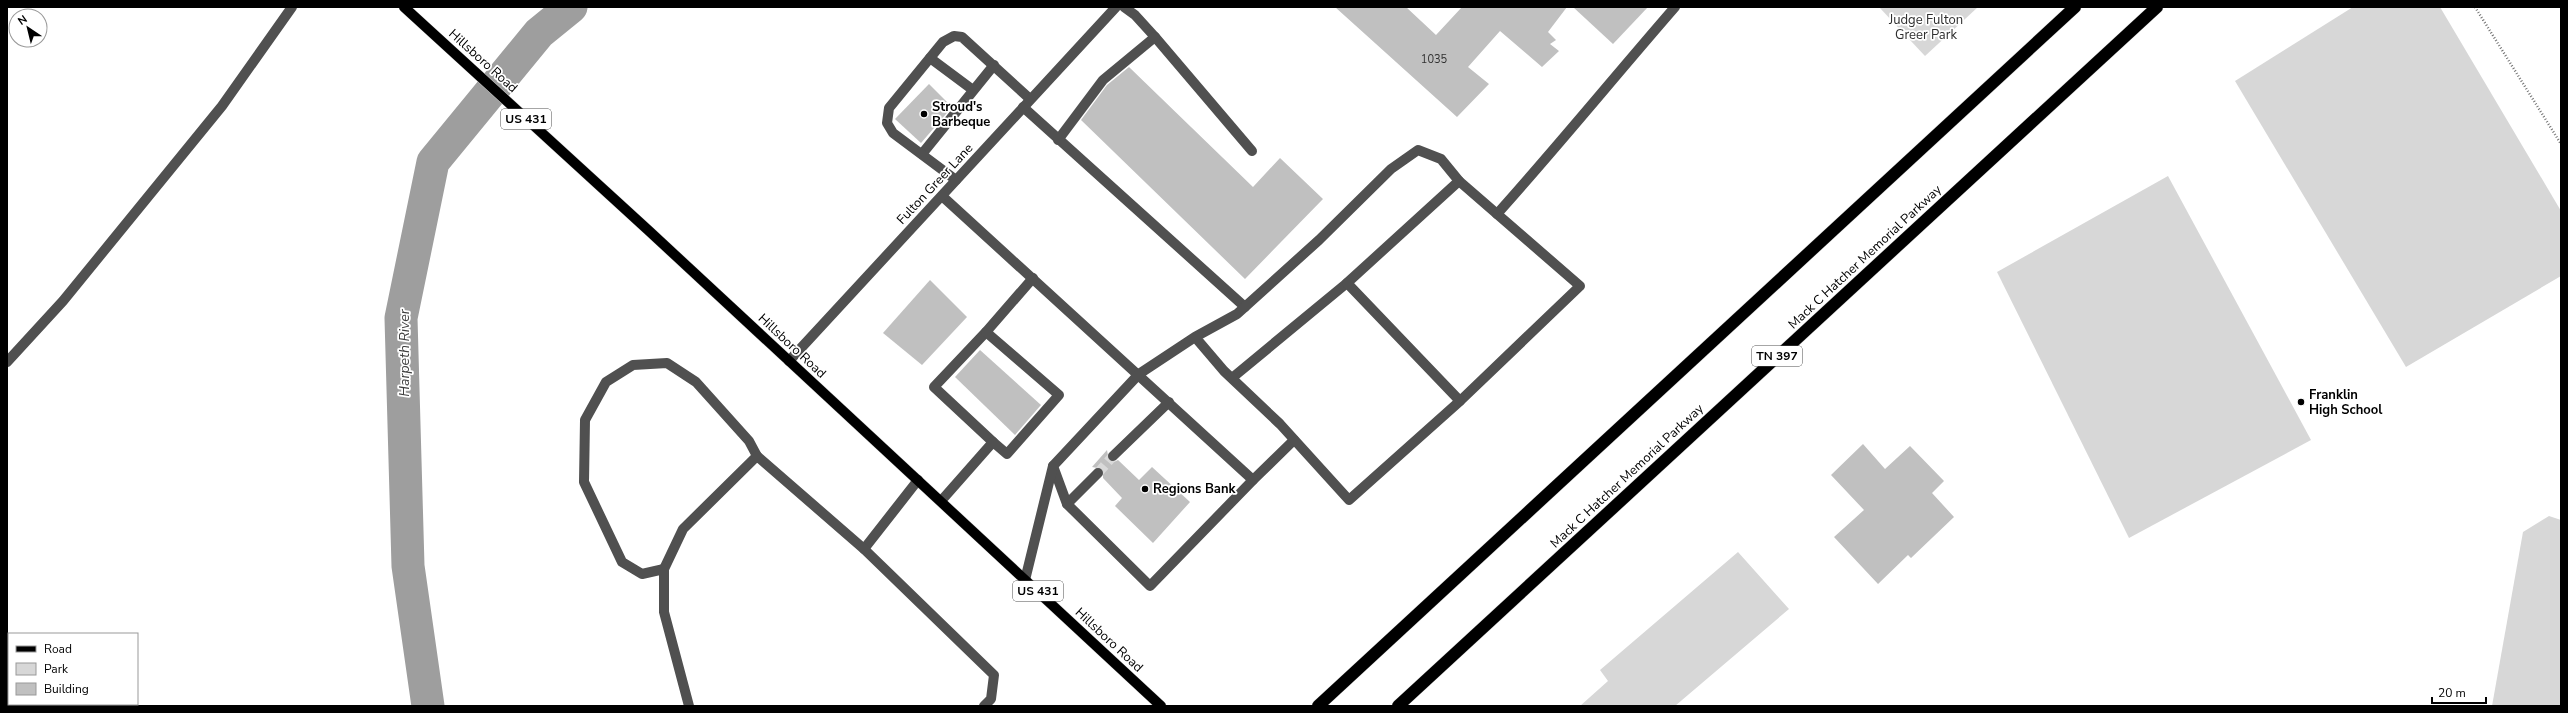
<svg xmlns="http://www.w3.org/2000/svg" width="2568" height="713" viewBox="0 0 2568 713" font-family="'Nunito Sans',sans-serif">
<style>
.green{fill:#d7d7d7}
.lines{fill:none;stroke-linecap:round;stroke-linejoin:round}
.river{stroke:#9e9e9e;stroke-width:33}
.building{fill:#c0c0c0}
.minor-tunnel{stroke:#d9d9d9;stroke-width:10;stroke-dasharray:10 5;stroke-linecap:butt}
.major-casing{stroke:#dbdbdb;stroke-width:11}
.highway-casing{stroke:#dbdbdb;stroke-width:13}
.path{stroke:#727272;stroke-width:2.5;stroke-dasharray:1 2;stroke-linecap:butt}
.minor{stroke:#505050;stroke-width:10}
.major{stroke:#000;stroke-width:10}
.highway{stroke:#000;stroke-width:12}
.poi-dot{fill:#000;stroke:#fff;stroke-width:1.5}
.labels{text-anchor:middle;dominant-baseline:central;stroke-width:3.5;stroke-linejoin:round;paint-order:stroke}
.number-label{font-size:11px;fill:#303030}
.shield{fill:#fff;stroke:#4c4c4c;stroke-width:1}
.shield-label{font-size:12px;font-weight:bold;fill:#000}
.park-label{font-size:13px;fill:#2e2e2e;stroke:#fff}
.street-label{font-size:13px;fill:#000;stroke:#fff}
.poi-label{font-size:13px;font-weight:bold;fill:#000;stroke:#fff;text-anchor:start}
.water-label{font-size:14px;font-style:italic;fill:#3f3f3f;stroke:#fff}
</style>
<rect width="100%" height="100%" fill="#fff"/>
<g class="green">
<polygon points="1879,7 1978,7 1925,56"/>
<polygon points="2353,7 2440,7 2561,211 2561,276 2406,367 2235,81"/>
<polygon points="2168,176 2311,440 2129,538 1997,272"/>
<polygon points="2549,516 2561,520 2561,706 2492,706 2523,532"/>
<polygon points="1738,552 1789,609 1675,706 1580,706 1608,681 1600,670"/>
</g>
<g class="lines">
<polyline class="river" points="428,706 408,566 401,318 433,162 539,33 571,7"/>
</g>
<g class="building">
<polygon points="1335,7 1406,7 1436,35 1462,7 1567,7 1548,32 1556,40 1550,44 1559,51 1542,67 1500,31 1468,67 1489,84 1457,117"/>
<polygon points="1573,7 1648,7 1613,44"/>
<polygon points="1129,67 1253,187 1280,158 1323,199 1245,279 1081,120 1107,85"/>
<polygon points="929,84 952,107 921,143 895,119"/>
<polygon points="930,280 967,317 922,365 883,333"/>
<polygon points="980,350 1041,405 1015,435 955,377"/>
<polygon points="1863,444 1885,469 1910,446 1944,481 1932,493 1954,517 1911,558 1908,555 1878,584 1834,537 1864,510 1831,475"/>
<polygon points="1107,450 1109,461 1114,462 1118,460 1139,480 1152,467 1190,502 1153,543 1115,506 1122,498 1103,478 1103,469 1092,467"/>
</g>
<g class="lines">
<polyline class="minor-tunnel" points="1098,473 1113,456"/>
<defs>
<polyline id="major" points="404,7 648,230 1161,706"/>
<g id="highway">
<polyline points="1318,706 2075,7"/>
<polyline points="1398,706 2157,7"/>
</g>
</defs>
<use href="#major" class="major-casing"/>
<use href="#highway" class="highway-casing"/>
<polyline class="path" points="2475,7 2561,144"/>
<g class="minor">
<polyline points="1124,7 1135,15 1155,37 1252,151"/>
<polyline points="930,58 973,90"/>
<polyline points="1023,107 1245,307"/>
<polyline points="1058,140 1103,80 1155,37"/>
<polyline points="922,154 994,65"/>
<polyline points="956,180 893,133 887,123 889,108 943,42 954,36 962,37 1030,99"/>
<polyline points="1459,181 1580,286 1460,401"/>
<polyline points="942,196 1253,480 1150,586 1067,504 1053,466"/>
<path d="M1497,214C1558,146 1615,76 1675,7"/>
<polyline points="986,332 934,387 993,442"/>
<polyline points="789,361 1116,7"/>
<polyline points="7,362 63,301 222,106 292,7"/>
<polyline points="1232,378 1347,283"/>
<polyline points="1113,456 1169,402"/>
<polyline points="1253,480 1294,440"/>
<polyline points="941,501 993,442 1007,454 1059,395 986,332 1033,278"/>
<polyline points="1067,504 1098,473"/>
<polyline points="864,549 918,480"/>
<polyline points="664,569 642,574 622,562 584,482 585,420 606,382 633,365 667,363 696,382 749,441 757,456"/>
<polyline points="1025,580 1053,466 1139,374 1195,337 1237,314 1319,240 1391,169 1418,150 1441,159 1459,181 1347,283 1460,401 1349,500 1280,424 1224,371 1195,337"/>
<polyline points="689,706 664,612 664,569 683,529 757,456 864,549 994,675 991,699 984,706"/>
</g>
<use href="#major" class="major"/>
<use href="#highway" class="highway"/>
</g>
<g class="poi-dot">
<circle cx="924" cy="114" r="4"/>
<circle cx="2301" cy="402" r="4"/>
<circle cx="1145" cy="489" r="4"/>
</g>
<g class="labels">
<g class="number-label">
<text x="1434" y="59">1035</text>
</g>
<g class="shield">
<rect x="501" y="109" width="50" height="20" rx="3"/>
<rect x="1752" y="346" width="50" height="20" rx="3"/>
<rect x="1013" y="581" width="50" height="20" rx="3"/>
</g>
<g class="shield-label">
<text x="526" y="119">US 431</text>
<text x="1777" y="356">TN 397</text>
<text x="1038" y="591">US 431</text>
</g>
<g class="park-label">
<text x="1926" y="20">Judge Fulton<tspan x="1926" dy="15">Greer Park</tspan></text>
</g>
<g class="street-label">
<text transform="translate(483 61) rotate(42)">Hillsboro Road</text>
<text transform="translate(935 184) rotate(-47)">Fulton Greer Lane</text>
<text transform="translate(1865 257) rotate(-43)">Mack C Hatcher Memorial Parkway</text>
<text transform="translate(792 346) rotate(43)">Hillsboro Road</text>
<text transform="translate(1627 476) rotate(-43)">Mack C Hatcher Memorial Parkway</text>
<text transform="translate(1109 640) rotate(43)">Hillsboro Road</text>
</g>
<g class="poi-label">
<text x="932" y="107">Stroud's<tspan x="932" dy="15">Barbeque</tspan></text>
<text x="2309" y="395">Franklin<tspan x="2309" dy="15">High School</tspan></text>
<text x="1153" y="489">Regions Bank</text>
</g>
<g class="water-label">
<text transform="translate(404 353) rotate(-90)">Harpeth River</text>
</g>
</g>
<rect width="2568" height="713" fill="none" stroke="#000000" stroke-width="16"/>
<rect x="8" y="633" width="130" height="72" fill="#ffffff" stroke="#999999"/>
<rect x="16" y="646" width="20" height="6" fill="#000000" stroke="#999999"/>
<text x="44" y="653" font-size="12" fill="#000000">Road</text>
<rect x="16" y="663" width="20" height="12" fill="#d7d7d7" stroke="#999999"/>
<text x="44" y="673" font-size="12" fill="#000000">Park</text>
<rect x="16" y="683" width="20" height="12" fill="#c0c0c0" stroke="#999999"/>
<text x="44" y="693" font-size="12" fill="#000000">Building</text>
<g transform="translate(28 28) rotate(325)"><circle r="19" fill="#ffffff" stroke="#999999"/>
<path d="M0-3L7 15L0 10L-7 15Z" fill="#000000"/>
<text y="-6" font-size="11" font-weight="bold" text-anchor="middle" fill="#000000">N</text>
</g>
<path d="M2432 697v6h54v-6" fill="none" stroke="#000000" stroke-width="2"/>
<text x="2438" y="697" font-size="12" fill="#000000" stroke="#ffffff" stroke-width="3" paint-order="stroke">20 m</text>
</svg>
